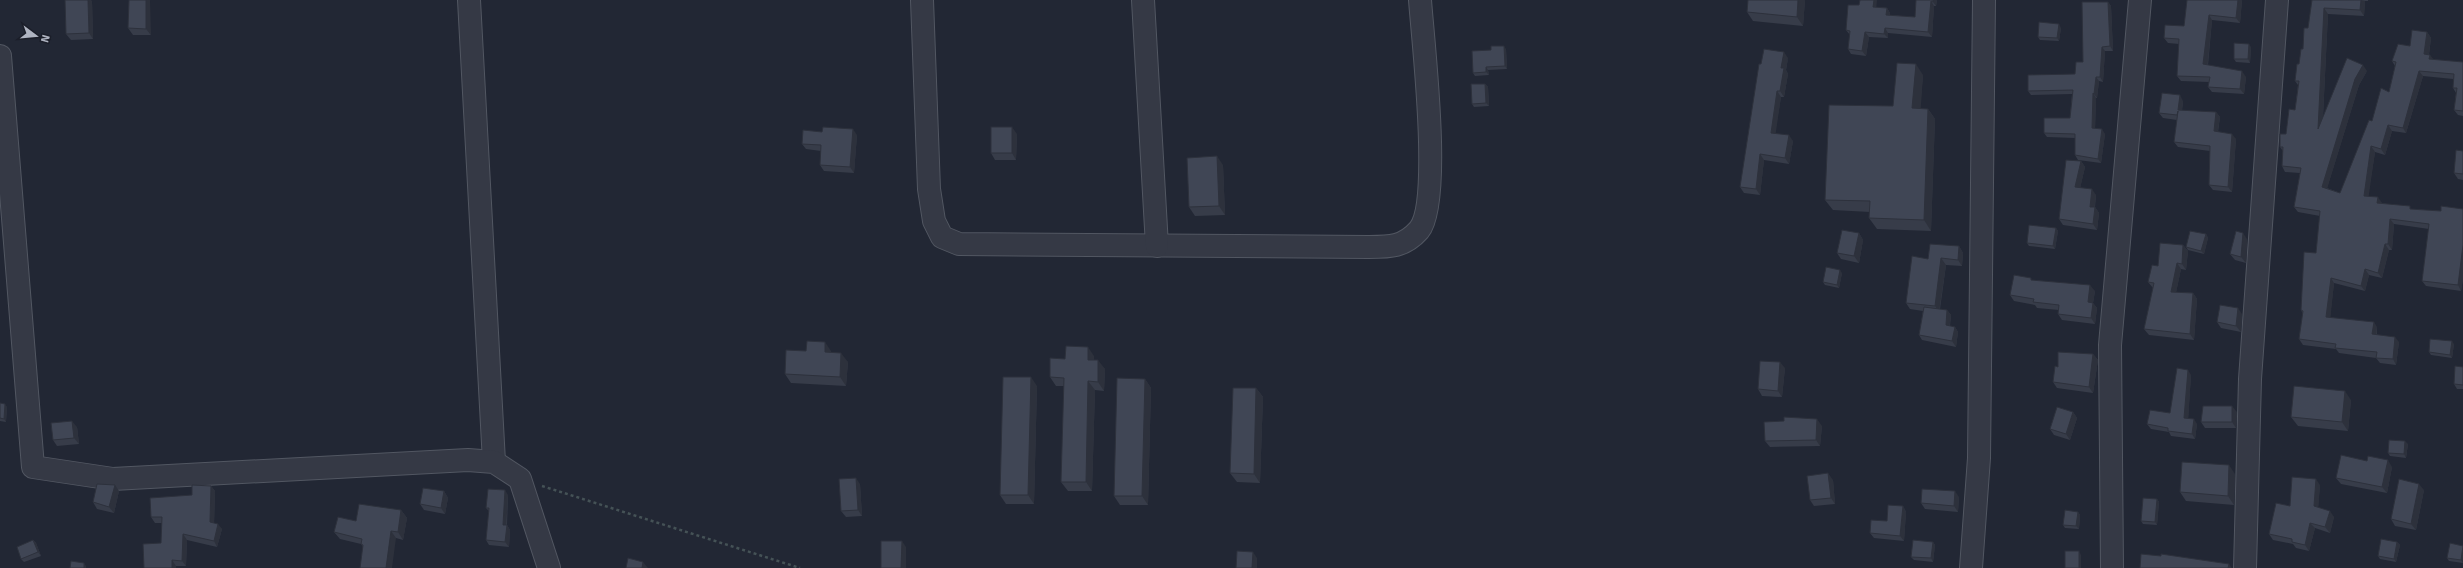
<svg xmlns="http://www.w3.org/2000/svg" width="2463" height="568" viewBox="0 0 2463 568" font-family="Signika,sans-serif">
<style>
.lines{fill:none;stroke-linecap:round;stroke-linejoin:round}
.minor-casing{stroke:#525762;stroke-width:24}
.path{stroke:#455256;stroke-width:2.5;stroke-dasharray:3 3;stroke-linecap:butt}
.minor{stroke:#353945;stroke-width:22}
.wall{fill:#373c49}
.shaded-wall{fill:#2d313c}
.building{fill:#404655;stroke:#2d313c}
</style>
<rect width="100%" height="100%" fill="#222734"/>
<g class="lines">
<defs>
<g id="minor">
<polyline points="469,0 494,462"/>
<path d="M922,0L929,189L934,221L942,237L959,244L1369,247C1390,247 1404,247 1419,230C1442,202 1423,42 1420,0"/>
<polyline points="1143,0 1157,246"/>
<polyline points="0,56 33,467 113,479 468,460 494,462 520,479 549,568"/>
<polyline points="1971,568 1979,458 1984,0"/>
<polyline points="2112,568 2110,345 2140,0"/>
<polyline points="2245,568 2250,379 2277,0"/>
</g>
</defs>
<use href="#minor" class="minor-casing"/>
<polyline class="path" points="542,486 800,568"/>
<use href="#minor" class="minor"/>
</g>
<g class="wall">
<polygon points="129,0 151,35 133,35 128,28"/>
<polygon points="1805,0 1803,26 1753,21 1747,12"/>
<polygon points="1916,0 1937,0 1936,6 1934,6 1932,37 1888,33 1888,38 1869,37 1866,56 1851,54 1848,49 1850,35 1846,30 1877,7 1887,8 1890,13 1890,15 1915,17"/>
<polygon points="2242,0 2240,23 2212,20 2208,65 2246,77 2244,94 2212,92 2208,87 2209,82 2181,81 2177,76 2179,44 2168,43 2164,38 2184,26"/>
<polygon points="2312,0 2368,0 2368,1 2365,1 2364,16 2328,14 2323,117 2367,71 2359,85 2327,188 2340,193 2372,121 2389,92 2395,66 2392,61 2427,32 2431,38 2429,55 2433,60 2463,62 2463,116 2458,115 2454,110 2456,93 2453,88 2453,79 2423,76 2406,133 2392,131 2385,155 2375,152 2368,196 2382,203 2412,209 2441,211 2463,209 2463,279 2461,291 2426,286 2422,281 2429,229 2394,224 2392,250 2389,250 2382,278 2369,275 2365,291 2334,283 2330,317 2377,327 2377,335 2399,342 2396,365 2380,363 2376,358 2339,353 2336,349 2303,345 2299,339 2303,314 2301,310 2316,253 2320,216 2298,212 2294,207 2300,173 2285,172 2282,166 2283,151 2280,147 2286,134 2295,110 2298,85 2295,81 2308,28"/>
<polygon points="92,1 93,39 71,40 66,34"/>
<polygon points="2108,2 2111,6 2113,51 2105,51 2103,82 2099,81 2097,98 2096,98 2095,128 2105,134 2101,163 2078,160 2075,155 2075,138 2047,137 2044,133 2070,118 2072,94 2031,95 2028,91 2075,74 2083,62"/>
<polygon points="2061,28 2059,41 2040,40 2038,37"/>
<polygon points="2251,47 2250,63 2236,62 2234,59"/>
<polygon points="1506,49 1507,69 1488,70 1489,75 1475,76 1473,73 1491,50"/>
<polygon points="1788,58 1786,70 1788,74 1784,97 1781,97 1775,133 1793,141 1789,164 1764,160 1760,195 1744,193 1740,187"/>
<polygon points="1923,75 1920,109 1928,109 1935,119 1931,231 1877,229 1869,218 1870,212 1833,210 1825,200 1893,106"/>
<polygon points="1485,84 1488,87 1489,106 1474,107 1472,104"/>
<polygon points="2183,101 2182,111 2216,112 2220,117 2218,132 2236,139 2232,192 2213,190 2209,185 2210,151 2178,147 2174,142 2177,120 2163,118 2159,113"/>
<polygon points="1017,134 1016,160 995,160 991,153"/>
<polygon points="857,135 854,173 824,171 820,165 821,151 806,149 802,144"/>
<polygon points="2463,151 2463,180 2458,179 2454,173"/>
<polygon points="2081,161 2085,167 2080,188 2096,195 2095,207 2099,213 2097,230 2063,225 2059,219"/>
<polygon points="1223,165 1225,215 1195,216 1189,207"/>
<polygon points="2056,228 2058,231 2055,249 2029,246 2027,243"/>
<polygon points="1859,233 1863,240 1859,263 1841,259 1837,253"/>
<polygon points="2206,234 2208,238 2204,254 2188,250 2186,247"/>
<polygon points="2247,239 2246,263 2235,260 2230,254"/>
<polygon points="2183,245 2188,251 2186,270 2181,269 2176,292 2193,293 2197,299 2194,340 2149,335 2144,329 2153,288 2148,282 2158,266"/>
<polygon points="1959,246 1963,253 1962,266 1946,265 1940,309 1947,310 1951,315 1950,326 1955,327 1958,332 1956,347 1922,340 1919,335 1923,311 1910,309 1906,303 1928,259"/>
<polygon points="1842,273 1839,288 1825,285 1823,282"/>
<polygon points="2033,280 2095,291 2093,303 2097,308 2095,324 2062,320 2058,314 2059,310 2037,308 2035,305 2014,301 2010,295"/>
<polygon points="2242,314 2241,332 2221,328 2217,322"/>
<polygon points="2454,344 2452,358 2431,355 2429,352"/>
<polygon points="806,351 831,351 831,352 848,362 846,386 791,383 785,374"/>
<polygon points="2093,354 2098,360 2093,393 2057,388 2053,382 2058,367"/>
<polygon points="1094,356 1094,360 1105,369 1104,391 1095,390 1092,491 1068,491 1061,482 1064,386 1056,386 1050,377 1065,359"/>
<polygon points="2463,367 2463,389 2457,389 2454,384"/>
<polygon points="1785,368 1782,397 1762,396 1758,389"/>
<polygon points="2191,375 2188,419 2197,424 2195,439 2171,436 2169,432 2151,429 2147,424 2170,413"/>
<polygon points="1145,379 1151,388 1148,505 1120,505 1114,496"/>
<polygon points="1037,386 1034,504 1006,504 1000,495"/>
<polygon points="1256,388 1263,397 1260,483 1237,482 1230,473"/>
<polygon points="2351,400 2348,431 2298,426 2291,417"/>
<polygon points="0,403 7,407 6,422 0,421"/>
<polygon points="2073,412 2077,418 2070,440 2054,435 2050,429"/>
<polygon points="2237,412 2236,428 2205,428 2201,422"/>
<polygon points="1822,426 1820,446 1770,447 1765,441"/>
<polygon points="77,427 79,444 57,446 53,440"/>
<polygon points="2408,444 2406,458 2390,456 2388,453"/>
<polygon points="2392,467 2387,493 2341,484 2336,478"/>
<polygon points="2235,474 2234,505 2186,501 2180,492"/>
<polygon points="1833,480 1835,504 1814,506 1810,500"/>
<polygon points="860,484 862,516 846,517 841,511"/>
<polygon points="2320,485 2318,507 2334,517 2330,533 2315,528 2309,551 2296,548 2293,544 2273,540 2269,534 2290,506"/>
<polygon points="211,486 215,491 214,523 222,529 217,547 187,540 186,566 176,566 176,568 161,543 162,523 155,523 151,517"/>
<polygon points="2424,490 2416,530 2395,526 2391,519"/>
<polygon points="119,491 114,513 97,509 93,502"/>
<polygon points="444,491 448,498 445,514 424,510 420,504"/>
<polygon points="508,495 507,525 510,530 509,547 489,545 486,540 489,511 486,508"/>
<polygon points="1959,497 1958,512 1925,509 1921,503"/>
<polygon points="2157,499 2159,502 2157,525 2143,524 2141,521"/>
<polygon points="1903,506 1906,512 1904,541 1874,538 1870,533 1887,521"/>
<polygon points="401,510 407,518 403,540 396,538 363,547 361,544 340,539 334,532 356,521"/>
<polygon points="2078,512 2080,515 2079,529 2065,528 2063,525"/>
<polygon points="33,540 36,543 41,556 24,562 21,559"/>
<polygon points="1933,542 1935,545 1933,562 1914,560 1911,557"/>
<polygon points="2397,542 2400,545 2396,562 2380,559 2378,556"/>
<polygon points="2463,546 2463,563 2449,561 2447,558"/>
</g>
<g class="shaded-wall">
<polygon points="88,0 91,0 92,1 93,39 89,33"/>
<polygon points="146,0 150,0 151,35 146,29"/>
<polygon points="1798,0 1805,0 1803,26 1797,17"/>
<polygon points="1874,0 1877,0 1876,11 1873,7"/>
<polygon points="1933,0 1937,0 1936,6 1933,2"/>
<polygon points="2238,0 2242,0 2240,23 2236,18"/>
<polygon points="2361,0 2365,1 2364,16 2360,10"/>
<polygon points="1931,1 1934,6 1932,37 1928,32"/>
<polygon points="2108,2 2111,6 2113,51 2110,46"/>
<polygon points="1887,8 1890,13 1889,20 1886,15"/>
<polygon points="2324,8 2328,14 2322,135 2318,129"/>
<polygon points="2209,15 2212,20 2207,70 2203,64"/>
<polygon points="2059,24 2061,28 2059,41 2057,38"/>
<polygon points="1885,28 1888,33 1888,38 1884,34"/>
<polygon points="1865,32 1869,37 1866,56 1862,51"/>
<polygon points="2427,32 2431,38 2428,60 2424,54"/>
<polygon points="2249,44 2251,47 2250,63 2248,59"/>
<polygon points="1504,46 1506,49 1507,69 1505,66"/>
<polygon points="2102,47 2105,51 2103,82 2100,77"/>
<polygon points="1784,52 1788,58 1786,70 1788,74 1784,97 1780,91 1781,68"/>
<polygon points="2430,55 2434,60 2429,59"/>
<polygon points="1916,64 1923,75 1920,119 1912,108"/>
<polygon points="2363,65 2367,71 2359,85 2326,192 2322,187 2355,79"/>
<polygon points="1486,67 1488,70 1489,75 1486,72"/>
<polygon points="2242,71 2246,77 2244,94 2240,89"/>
<polygon points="2419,71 2423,76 2406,133 2403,128"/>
<polygon points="2096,77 2099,81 2097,98 2094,94"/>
<polygon points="1485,84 1488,87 1489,106 1486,103"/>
<polygon points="1777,91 1781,97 1775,138 1771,133"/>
<polygon points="2093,93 2096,98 2095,132 2092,128"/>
<polygon points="2180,95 2183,101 2181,116 2178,110"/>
<polygon points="1928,109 1935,119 1931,231 1924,220"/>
<polygon points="2216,112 2220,117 2217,136 2214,131"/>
<polygon points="2388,125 2392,131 2385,155 2381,149"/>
<polygon points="1012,127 1017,134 1016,160 1012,153"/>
<polygon points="853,129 857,135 854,173 850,167"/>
<polygon points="2102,129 2105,134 2101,163 2098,159"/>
<polygon points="2232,134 2236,139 2232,192 2228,187"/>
<polygon points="1789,135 1793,141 1789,164 1785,158"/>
<polygon points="2371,146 2375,152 2368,201 2364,196"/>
<polygon points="1760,154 1764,160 1760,195 1756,189"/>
<polygon points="1217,156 1223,165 1225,215 1219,206"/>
<polygon points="2081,161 2085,167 2079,193 2075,187"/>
<polygon points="2092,189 2096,195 2094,212 2090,207"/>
<polygon points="2378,197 2382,203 2377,203"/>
<polygon points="2095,207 2099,213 2097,230 2093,224"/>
<polygon points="2390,219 2394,224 2392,250 2388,244"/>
<polygon points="2056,228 2058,231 2055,249 2053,246"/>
<polygon points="1859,233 1863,240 1859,263 1854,256"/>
<polygon points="2243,233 2247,239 2246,263 2241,257"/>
<polygon points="2206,234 2208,238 2204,254 2201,251"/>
<polygon points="2385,244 2389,250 2382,278 2378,273"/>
<polygon points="2183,245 2188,251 2186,270 2182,264"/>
<polygon points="2463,245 2463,279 2461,291 2458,285"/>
<polygon points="1959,246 1963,253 1962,266 1958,260"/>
<polygon points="1941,258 1946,265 1939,312 1935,306"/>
<polygon points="2177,263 2181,269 2175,298 2171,292"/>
<polygon points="2365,269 2369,275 2365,291 2361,286"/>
<polygon points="1840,270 1842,273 1839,288 1837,285"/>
<polygon points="2331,278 2334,283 2330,322 2326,317"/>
<polygon points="2090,285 2095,291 2093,303 2097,308 2095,324 2091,318 2088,302"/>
<polygon points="2193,293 2197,299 2194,340 2190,334"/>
<polygon points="2238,308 2242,314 2241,332 2236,326"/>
<polygon points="1947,310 1951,315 1949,330 1946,325"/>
<polygon points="2374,322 2377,327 2376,340 2372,334"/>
<polygon points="1955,327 1958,332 1956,347 1952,341"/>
<polygon points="2395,337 2399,342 2396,365 2393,359"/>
<polygon points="2452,341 2454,344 2452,358 2450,355"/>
<polygon points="825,342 831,351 831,361 825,352"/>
<polygon points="1088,347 1094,356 1094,369 1088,360"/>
<polygon points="841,353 848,362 846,386 840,377"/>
<polygon points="2093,354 2098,360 2093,393 2089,387"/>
<polygon points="1098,360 1105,369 1104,391 1098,382"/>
<polygon points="1780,362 1785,368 1782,397 1778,391"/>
<polygon points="2188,370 2191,375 2188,423 2184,418"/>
<polygon points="1031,377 1037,386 1034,504 1028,495"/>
<polygon points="1145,379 1151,388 1148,505 1142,496"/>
<polygon points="1088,381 1095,390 1092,491 1086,482"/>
<polygon points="1256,388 1263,397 1260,483 1254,474"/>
<polygon points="2345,391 2351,400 2348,431 2342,422"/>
<polygon points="5,404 7,407 6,422 4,419"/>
<polygon points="2232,406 2237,412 2236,428 2232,422"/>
<polygon points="2073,412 2077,418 2070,440 2066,434"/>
<polygon points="1817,419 1822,426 1820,446 1816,440"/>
<polygon points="2194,419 2197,424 2195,439 2192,434"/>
<polygon points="72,421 77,427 79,444 74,438"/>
<polygon points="2405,441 2408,444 2406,458 2404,454"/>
<polygon points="2388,460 2392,467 2387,493 2382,487"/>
<polygon points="2229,465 2235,474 2234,505 2228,496"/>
<polygon points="1828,473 1833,480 1835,504 1831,498"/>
<polygon points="856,478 860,484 862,516 858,510"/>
<polygon points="2316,479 2320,485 2318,512 2314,506"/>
<polygon points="2419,484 2424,490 2416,530 2411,524"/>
<polygon points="115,485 119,491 114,513 109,507"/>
<polygon points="211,486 215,491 214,528 210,522"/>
<polygon points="505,490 508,495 506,529 503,525"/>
<polygon points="444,491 448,498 445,514 441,508"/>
<polygon points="1955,491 1959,497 1958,512 1954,506"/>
<polygon points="2157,499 2159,502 2157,525 2155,522"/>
<polygon points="1903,506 1906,512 1904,541 1900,536"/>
<polygon points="401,510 407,518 403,540 398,532"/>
<polygon points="2330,511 2334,517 2330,533 2325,527"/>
<polygon points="2078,512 2080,515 2079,529 2076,526"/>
<polygon points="2310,523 2315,528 2309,551 2305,545"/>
<polygon points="218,524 222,529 217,547 214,541"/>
<polygon points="507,525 510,530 509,547 505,542"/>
<polygon points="391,531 396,538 392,568 386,568"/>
<polygon points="183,534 187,540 186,566 182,561"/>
<polygon points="33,540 36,543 41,556 38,552"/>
<polygon points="902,541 906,547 906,568 901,568"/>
<polygon points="1933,542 1935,545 1933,562 1931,558"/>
<polygon points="2397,542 2400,545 2396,562 2394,559"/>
<polygon points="2463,547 2463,563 2461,560"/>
<polygon points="2079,551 2081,555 2081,568 2079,568"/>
<polygon points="1253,552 1257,558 1257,568 1252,568"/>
<polygon points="172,560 176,566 176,568 172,568"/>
<polygon points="643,562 648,568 642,568"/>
<polygon points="84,563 86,566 86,568 84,568"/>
<polygon points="2229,564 2232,568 2228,568"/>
</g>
<g class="building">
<polygon points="65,0 88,0 89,33 66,34"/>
<polygon points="129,0 146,0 146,29 128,28"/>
<polygon points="1748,0 1798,0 1797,17 1747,12"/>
<polygon points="1860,0 1874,0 1873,7 1887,8 1886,15 1915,17 1916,0 1933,0 1933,2 1931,1 1928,32 1885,28 1884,34 1865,32 1862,51 1848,49 1850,31 1846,30 1848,5 1859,5"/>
<polygon points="2187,0 2238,0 2236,18 2209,15 2203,64 2242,71 2240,89 2208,87 2210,77 2177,76 2179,39 2164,38 2165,25 2184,26"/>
<polygon points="2312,0 2361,0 2360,10 2324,8 2318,129 2347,58 2363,65 2355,79 2322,187 2340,193 2369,120 2372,121 2381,88 2389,92 2396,62 2392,61 2398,44 2410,46 2412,30 2427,32 2424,54 2430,55 2429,59 2463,62 2463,111 2454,110 2457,88 2453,88 2454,74 2419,71 2403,128 2388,125 2381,149 2371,146 2364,196 2378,197 2377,203 2410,206 2410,209 2441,211 2441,206 2463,209 2463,245 2458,285 2422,281 2429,224 2390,219 2388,244 2385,244 2378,273 2365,269 2361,286 2331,278 2326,317 2374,322 2372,334 2395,337 2393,359 2376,358 2377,352 2335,348 2336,344 2299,339 2303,311 2301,310 2304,252 2316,253 2320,211 2294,207 2301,168 2282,166 2283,147 2280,147 2280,134 2286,134 2289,109 2295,110 2299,81 2295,81 2297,64 2299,64 2301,49 2303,49 2304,28 2308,28"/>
<polygon points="2082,2 2108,2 2110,46 2102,47 2100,77 2096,77 2094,94 2093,93 2092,128 2102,129 2098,159 2075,155 2075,134 2044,133 2044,118 2070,118 2073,90 2028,91 2028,75 2075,74 2076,62 2083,62"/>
<polygon points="2039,22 2059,24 2057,38 2038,37"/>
<polygon points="2234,43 2249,44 2248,59 2234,59"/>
<polygon points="1491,46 1504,46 1505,66 1486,67 1486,72 1473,73 1472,51 1491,50"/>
<polygon points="1764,49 1784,52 1781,68 1784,68 1780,91 1777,91 1771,133 1789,135 1785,158 1760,154 1756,189 1740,187 1759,64 1761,64"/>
<polygon points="1897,63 1916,64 1912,108 1928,109 1924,220 1869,218 1870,201 1825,200 1829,105 1893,106"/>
<polygon points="1471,84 1485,84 1486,103 1472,104"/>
<polygon points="2162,93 2180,95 2178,110 2216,112 2214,131 2232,134 2228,187 2209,185 2210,146 2174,142 2178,111 2177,115 2159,113"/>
<polygon points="823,127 853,129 850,167 820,165 821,145 802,144 803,130 822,132"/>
<rect x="991" y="127" width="21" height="26"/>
<polygon points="2456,150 2463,151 2463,174 2454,173"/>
<polygon points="1217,156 1219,206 1189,207 1187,158"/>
<polygon points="2066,160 2081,161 2075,187 2092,189 2090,207 2095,207 2093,224 2059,219"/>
<polygon points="2029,225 2056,228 2053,246 2027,243"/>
<polygon points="1842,230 1859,233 1854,256 1837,253"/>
<polygon points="2190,231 2206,234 2201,251 2186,247"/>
<polygon points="2236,231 2243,233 2241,257 2230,254"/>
<polygon points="2160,243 2183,245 2182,264 2177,263 2171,292 2193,293 2190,334 2144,329 2154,283 2148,282 2152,265 2158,266"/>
<polygon points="1930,244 1959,246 1958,260 1941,258 1935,306 1906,303 1912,256 1928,259"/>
<polygon points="1826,267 1840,270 1837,285 1823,282"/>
<polygon points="2014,275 2031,278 2031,280 2090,285 2088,302 2093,303 2091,318 2058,314 2059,305 2033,302 2034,299 2010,295"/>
<polygon points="2220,305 2238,308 2236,326 2217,322"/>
<polygon points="1924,307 1947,310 1946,325 1955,327 1952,341 1919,335"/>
<polygon points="2430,339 2452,341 2450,355 2429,352"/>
<polygon points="807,341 825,342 825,352 841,353 840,377 785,374 786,350 806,351"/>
<polygon points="1066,346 1088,347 1088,360 1098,360 1098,382 1088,381 1086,482 1061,482 1064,378 1050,377 1050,358 1065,359"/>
<polygon points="2058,352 2093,354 2089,387 2053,382 2055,366 2058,367"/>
<polygon points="1760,361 1780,362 1778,391 1758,389"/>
<polygon points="2455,366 2463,367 2463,385 2454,384"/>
<polygon points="2177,368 2188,370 2184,418 2194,419 2192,434 2168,431 2168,428 2147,424 2150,410 2170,413"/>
<polygon points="1003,377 1031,377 1028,495 1000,495"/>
<polygon points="1117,378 1145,379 1142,496 1114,496"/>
<polygon points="2294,386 2345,391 2342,422 2291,417"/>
<polygon points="1233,388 1256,388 1254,474 1230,473"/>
<polygon points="0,403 5,404 4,419 0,418"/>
<polygon points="2203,406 2232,406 2232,422 2201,422"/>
<polygon points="2057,407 2073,412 2066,434 2050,429"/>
<polygon points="1784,417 1817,419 1816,440 1765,441 1764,422 1784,421"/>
<polygon points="72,421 74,438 53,440 51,423"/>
<polygon points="2389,440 2405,441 2404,454 2388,453"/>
<polygon points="2341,455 2367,461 2368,456 2388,460 2382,487 2336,478"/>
<polygon points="2182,462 2229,465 2228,496 2180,492"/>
<polygon points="1828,473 1831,498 1810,500 1807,476"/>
<polygon points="2292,477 2316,479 2314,506 2330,511 2325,527 2310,523 2305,545 2292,542 2292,539 2269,534 2276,503 2290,506"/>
<polygon points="856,478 858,510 841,511 839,479"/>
<polygon points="2399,479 2419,484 2411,524 2391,519"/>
<polygon points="97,484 115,485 109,507 93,502"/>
<polygon points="192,485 211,486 210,522 218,524 214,541 183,534 182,561 172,560 172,568 144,568 143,544 161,543 162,517 151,517 150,498 192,495"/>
<polygon points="423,488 444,491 441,508 420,504"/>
<polygon points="488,489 505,490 503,525 507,525 505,542 486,540 489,508 486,508"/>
<polygon points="1922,489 1955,491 1954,506 1921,503"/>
<polygon points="2143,498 2157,499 2155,522 2141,521"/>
<polygon points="359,504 401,510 398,532 391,531 386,568 360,568 363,545 361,544 362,539 334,532 338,517 356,521"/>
<polygon points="1888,505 1903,506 1900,536 1870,533 1871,520 1887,521"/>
<polygon points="2065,510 2078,512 2076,526 2063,525"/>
<polygon points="2381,539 2397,542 2394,559 2378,556"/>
<polygon points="33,540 38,552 21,559 17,547"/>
<polygon points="1913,540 1933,542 1931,558 1911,557"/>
<polygon points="881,541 902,541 901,568 881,568"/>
<polygon points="2450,543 2463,546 2461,560 2447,558"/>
<polygon points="1237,551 1253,552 1252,568 1236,568"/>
<rect x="2065" y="551" width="14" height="17"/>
<polygon points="2141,554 2161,556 2161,554 2229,564 2228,568 2140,568"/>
<polygon points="628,558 643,562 642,568 626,568"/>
<polygon points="71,561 84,563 84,568 70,568"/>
</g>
<g transform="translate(36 36) rotate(106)" stroke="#1b1e29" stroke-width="3" paint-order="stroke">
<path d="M0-3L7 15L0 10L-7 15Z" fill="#afb4c1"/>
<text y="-6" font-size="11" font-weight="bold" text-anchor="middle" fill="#afb4c1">N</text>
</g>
</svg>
